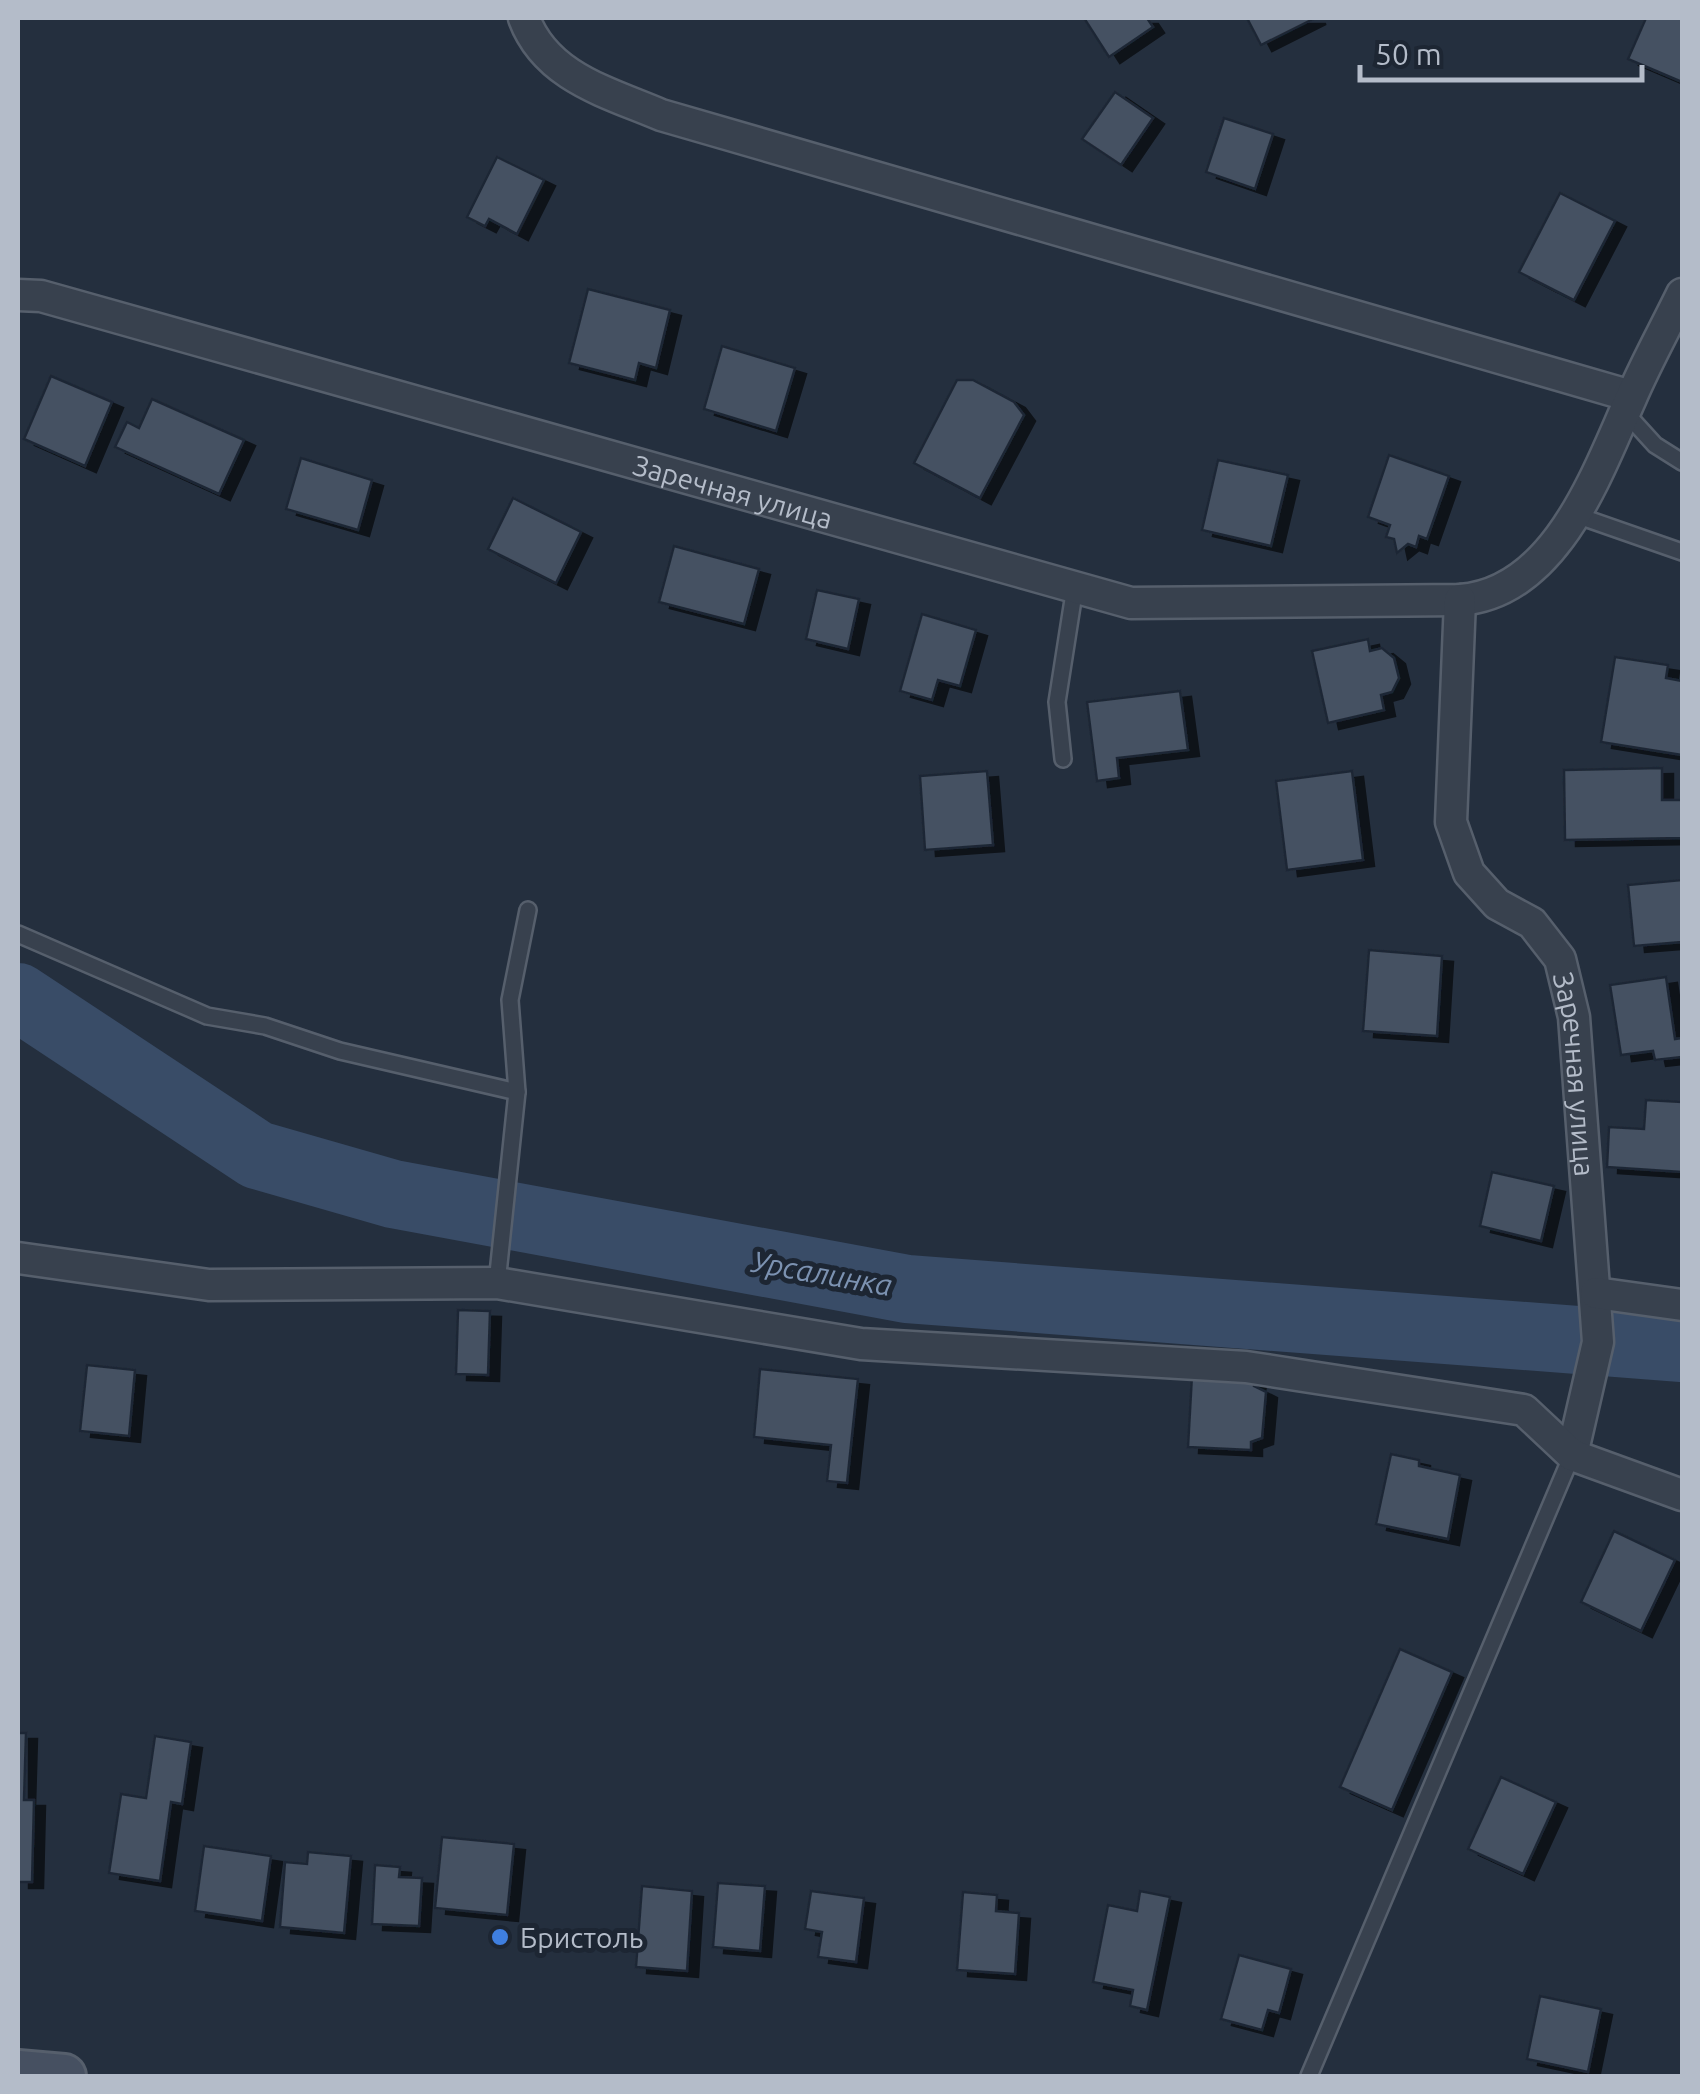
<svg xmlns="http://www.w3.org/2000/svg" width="1700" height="2094" viewBox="0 0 1700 2094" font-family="Ubuntu,sans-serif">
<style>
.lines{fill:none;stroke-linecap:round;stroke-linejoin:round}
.river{stroke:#394c67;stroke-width:68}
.building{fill:#455162;stroke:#1f2835;stroke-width:2.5;filter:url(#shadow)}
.service-casing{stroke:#565f6c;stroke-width:20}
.minor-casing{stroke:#565f6c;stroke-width:35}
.secondary-casing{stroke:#565f6c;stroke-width:48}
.service{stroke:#38414e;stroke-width:15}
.minor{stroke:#38414e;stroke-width:30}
.secondary{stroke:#465061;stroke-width:42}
.shop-dot{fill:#3f7fe0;stroke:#1d2633;stroke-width:4}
.labels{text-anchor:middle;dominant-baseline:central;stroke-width:10;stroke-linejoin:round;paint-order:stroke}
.street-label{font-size:28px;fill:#b4bcc9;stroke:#1d2633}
.poi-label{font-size:28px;fill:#b4bcc9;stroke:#1d2633;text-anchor:start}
.water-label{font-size:30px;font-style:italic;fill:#7c92b1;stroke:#1d2633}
</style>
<defs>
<filter id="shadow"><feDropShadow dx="11" dy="6" stdDeviation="0" flood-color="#0009"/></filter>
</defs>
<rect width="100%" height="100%" fill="#242f3e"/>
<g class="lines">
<polyline class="river" points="18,997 257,1155 393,1194 907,1289 1682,1348"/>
</g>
<g class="building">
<polygon points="1084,18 1147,18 1153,27 1109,57"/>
<polygon points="1247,18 1315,18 1261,45"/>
<polygon points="1646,18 1682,18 1682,82 1628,59"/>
<polygon points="1115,92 1153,118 1121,165 1082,139"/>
<polygon points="1224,118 1273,134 1255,189 1206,172"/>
<polygon points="497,157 544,180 517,234 489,219 485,226 467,217"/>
<polygon points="1560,193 1615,221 1574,300 1519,272"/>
<polygon points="588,289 670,310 656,368 639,363 635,380 569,363"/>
<polygon points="722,346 795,368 776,431 704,409"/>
<polygon points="51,376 112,402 85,466 24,439"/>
<polygon points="957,380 973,380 1014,402 1024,415 980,498 914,463"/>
<polygon points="152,399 244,440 219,494 115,447 127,422 139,428"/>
<polygon points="1389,455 1449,476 1427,539 1419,536 1416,547 1408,544 1397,553 1394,539 1386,537 1390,525 1368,517"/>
<polygon points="301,458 372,480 358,530 286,509"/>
<polygon points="1218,460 1288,475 1271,546 1202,530"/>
<polygon points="513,498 581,532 556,583 488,549"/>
<polygon points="674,546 759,569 744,624 659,602"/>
<polygon points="817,590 859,599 848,649 806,639"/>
<polygon points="922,614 976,630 960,686 938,680 932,700 900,691"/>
<polygon points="1368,639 1370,651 1382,648 1394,658 1399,678 1392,692 1381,695 1384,710 1328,723 1312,651"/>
<polygon points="1615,657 1668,665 1666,678 1682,681 1682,755 1601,742"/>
<polygon points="1180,691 1188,750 1117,758 1119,778 1097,781 1087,702"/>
<polygon points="1662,768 1662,800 1682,800 1682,838 1565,840 1564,770"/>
<polygon points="987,771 993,845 925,850 920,776"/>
<polygon points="1352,771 1363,860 1287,870 1276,781"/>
<polygon points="1682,880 1682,942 1634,946 1628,885"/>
<polygon points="1369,950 1442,956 1437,1036 1363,1031"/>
<polygon points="1666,977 1675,1039 1682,1038 1682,1057 1655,1060 1653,1051 1621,1055 1610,985"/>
<polygon points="1646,1100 1682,1102 1682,1172 1607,1167 1609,1127 1644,1129"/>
<polygon points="1492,1172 1554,1186 1541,1241 1480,1226"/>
<polygon points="458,1310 490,1311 488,1375 456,1374"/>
<polygon points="87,1365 135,1370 129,1436 80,1431"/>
<polygon points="760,1369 858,1379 847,1483 827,1481 831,1445 754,1437"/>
<polygon points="1192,1375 1255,1379 1254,1386 1266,1392 1262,1438 1251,1442 1251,1450 1188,1447"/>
<polygon points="1391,1454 1419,1460 1419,1466 1460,1475 1448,1539 1376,1524"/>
<polygon points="1614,1531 1675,1560 1641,1631 1581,1602"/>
<polygon points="1400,1649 1452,1672 1392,1810 1340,1787"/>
<polygon points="18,1733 26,1733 24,1800 34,1800 32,1882 18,1882"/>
<polygon points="155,1736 191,1742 182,1804 171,1802 160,1881 109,1873 121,1794 146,1798"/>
<polygon points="1501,1777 1556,1802 1523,1874 1468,1849"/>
<polygon points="442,1837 514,1844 507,1915 435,1908"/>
<polygon points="204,1846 271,1856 262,1921 195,1911"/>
<polygon points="308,1852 351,1856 344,1933 280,1927 285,1862 307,1864"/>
<polygon points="375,1865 400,1867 399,1877 422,1878 419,1926 372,1924"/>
<polygon points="718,1883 765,1886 760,1951 713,1947"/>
<polygon points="642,1886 692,1891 687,1971 636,1967"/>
<polygon points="811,1891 864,1898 856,1962 818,1957 822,1932 805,1929"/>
<polygon points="1140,1891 1170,1897 1147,2010 1130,2006 1133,1990 1093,1982 1108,1905 1137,1911"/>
<polygon points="963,1892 997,1895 996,1911 1019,1913 1015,1974 957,1970"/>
<polygon points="1239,1955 1291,1969 1279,2013 1268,2010 1262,2030 1221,2019"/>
<polygon points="1540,1996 1601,2009 1588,2072 1527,2059"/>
</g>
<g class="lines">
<defs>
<g id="service">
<polyline points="1625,412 1655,445 1682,462"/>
<polyline points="1573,514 1682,552"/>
<polyline points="1063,759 1057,702 1075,587"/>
<polyline points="18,934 207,1016 265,1026 340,1051 517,1092"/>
<polyline points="497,1283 517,1092 510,1000 528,910"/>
<polyline points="1309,2076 1572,1455"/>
</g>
<g id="minor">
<path d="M524,18C546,77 607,92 661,115L1631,396"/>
<path id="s1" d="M18,295L41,296L1131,603L1460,600C1556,593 1597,473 1631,398C1646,363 1665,329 1682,294"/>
<path id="s2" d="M1460,600L1451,822L1469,873L1497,904L1532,923L1560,959L1574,1017L1598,1342L1572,1455"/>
<polyline points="18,1258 209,1285 497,1283 861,1344 1246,1367 1524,1410 1572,1455 1682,1495"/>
<polyline points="1596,1293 1682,1305"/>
</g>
<polyline id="secondary" points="18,2072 64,2076"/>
</defs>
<use href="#service" class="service-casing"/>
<use href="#minor" class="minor-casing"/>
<use href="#secondary" class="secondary-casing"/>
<use href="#service" class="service"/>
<use href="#minor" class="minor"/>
<use href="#secondary" class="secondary"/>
</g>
<circle class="shop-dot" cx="500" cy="1937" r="10"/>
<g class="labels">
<g class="street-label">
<text stroke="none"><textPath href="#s1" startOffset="742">Заречная улица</textPath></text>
<text stroke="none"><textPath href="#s2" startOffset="520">Заречная улица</textPath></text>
</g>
<g class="poi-label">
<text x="520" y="1937">Бристоль</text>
</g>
<g class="water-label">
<text transform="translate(822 1273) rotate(10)">Урсалинка</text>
</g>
</g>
<rect width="1700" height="2094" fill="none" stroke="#b4bcc9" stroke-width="40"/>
<path d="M1360 65v15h282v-15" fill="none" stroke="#b4bcc9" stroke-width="5"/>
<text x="1375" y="65" font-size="30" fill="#b4bcc9" stroke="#1d2633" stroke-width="8" paint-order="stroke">50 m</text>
</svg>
